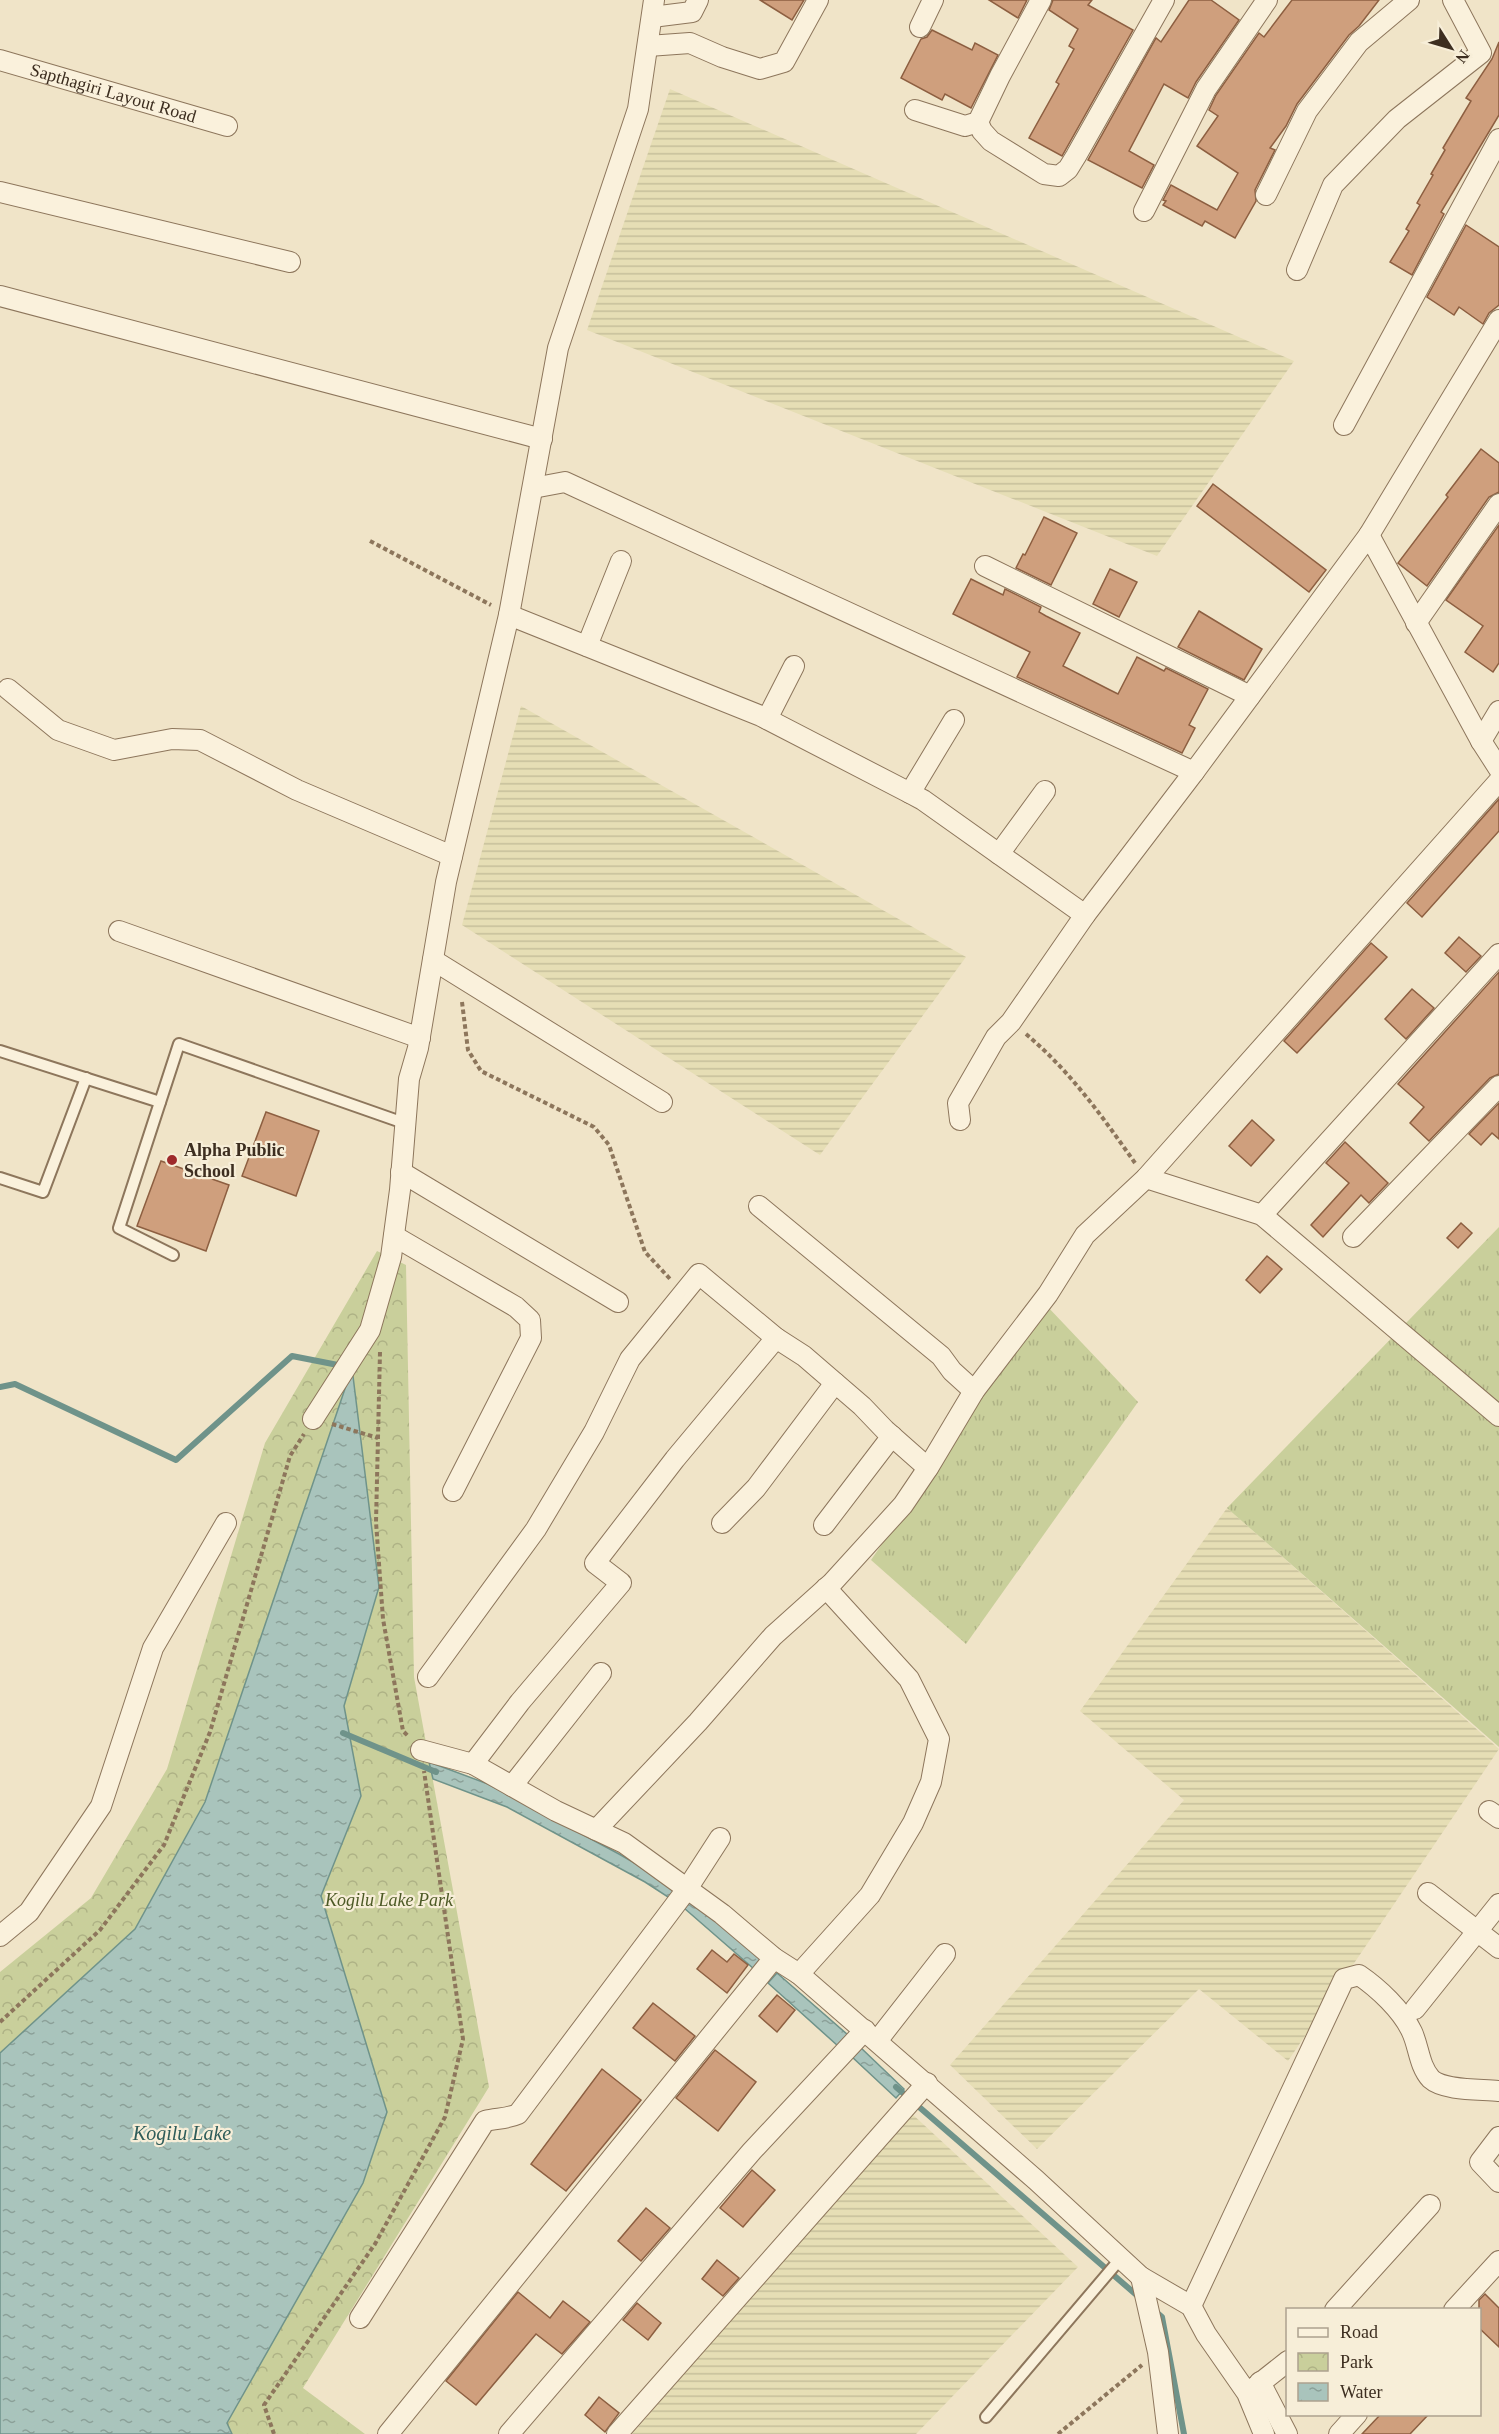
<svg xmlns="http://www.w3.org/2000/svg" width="1499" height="2434" viewBox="0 0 1499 2434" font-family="'Times New Roman',serif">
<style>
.farmland{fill:url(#farmland-rules)}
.grass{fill:url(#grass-tufts)}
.park{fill:url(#park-crowns)}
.water{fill:url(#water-ripples);stroke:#6f938a;stroke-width:1.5}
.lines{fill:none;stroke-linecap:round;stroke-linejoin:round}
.stream{stroke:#6f938a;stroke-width:6}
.building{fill:#cf9f7d;stroke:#8d5f41;stroke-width:1.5}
.lane-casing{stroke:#8d765c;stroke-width:14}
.street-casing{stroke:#8d765c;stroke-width:22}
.path{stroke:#8d765c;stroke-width:4;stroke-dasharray:4.5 3;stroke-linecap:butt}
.lane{stroke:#faf1dc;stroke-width:10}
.street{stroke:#faf1dc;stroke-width:20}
.poi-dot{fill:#9e2a2b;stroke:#f7eed8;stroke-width:2}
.labels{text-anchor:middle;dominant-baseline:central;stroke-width:4.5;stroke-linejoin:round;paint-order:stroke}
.street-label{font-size:18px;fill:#3d2e20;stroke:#f7eed8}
.poi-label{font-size:18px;font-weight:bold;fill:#3d2e20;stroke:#f7eed8;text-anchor:start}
.park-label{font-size:18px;font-style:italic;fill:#4d5a26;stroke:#f7eed8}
.water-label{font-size:20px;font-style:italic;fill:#2f5d5a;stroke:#f7eed8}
</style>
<defs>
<pattern id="farmland-rules" width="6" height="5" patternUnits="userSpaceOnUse" patternTransform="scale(1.5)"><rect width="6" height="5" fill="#e6deb5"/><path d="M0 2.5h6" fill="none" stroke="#c6bf9b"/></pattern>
<pattern id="grass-tufts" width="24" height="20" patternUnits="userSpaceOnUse" patternTransform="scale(1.5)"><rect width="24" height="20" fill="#c9cf9b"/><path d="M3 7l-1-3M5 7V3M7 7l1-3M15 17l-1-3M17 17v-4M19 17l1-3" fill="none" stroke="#aeb285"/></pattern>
<pattern id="park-crowns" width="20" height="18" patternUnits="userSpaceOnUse" patternTransform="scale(1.5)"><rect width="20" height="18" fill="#c9cf9b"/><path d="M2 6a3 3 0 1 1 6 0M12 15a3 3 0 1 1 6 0" fill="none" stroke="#aeb285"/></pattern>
<pattern id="water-ripples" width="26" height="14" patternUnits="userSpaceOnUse" patternTransform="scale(1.5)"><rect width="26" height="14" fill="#a9c4bc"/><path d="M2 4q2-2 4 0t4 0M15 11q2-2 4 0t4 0" fill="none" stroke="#8ba098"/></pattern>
</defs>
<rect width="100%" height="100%" fill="#f0e4c8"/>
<g class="farmland">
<polygon points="670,89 1294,361 1157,556 587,330"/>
<polygon points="521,706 966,957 820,1155 462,925"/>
<polygon points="1227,1508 1499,1749 1288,2061 1199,1989 1037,2149 950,2065 1184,1800 1080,1711"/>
<polygon points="910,2112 1078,2267 916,2434 632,2434"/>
</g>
<g class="grass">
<polygon points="1499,1227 1499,1747 1227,1508"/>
<polygon points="1046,1305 1138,1402 966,1644 871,1560"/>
</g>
<polygon class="park" points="377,1251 406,1265 414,1677 489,2087 303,2388 365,2434 232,2434 227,2423 363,2183 387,2112 321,1896 361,1796 344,1706 379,1587 352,1370 205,1801 135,1929 0,2053 0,1972 91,1898 167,1769 265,1443"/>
<g class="water">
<polygon points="352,1368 379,1587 344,1706 361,1796 321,1896 387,2112 363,2183 227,2423 232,2434 0,2434 0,2053 135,1929 205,1802"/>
<polygon points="429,1762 488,1784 619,1854 678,1888 671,1899 645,1882 507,1807 433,1779"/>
<polygon points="692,1900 763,1958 754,1969 684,1908"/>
<polygon points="777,1973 848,2035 838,2046 768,1983"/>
<polygon points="860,2047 904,2089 896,2098 851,2056"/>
</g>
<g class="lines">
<g class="stream">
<polyline points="0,1387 15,1384 176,1460 292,1356 343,1366"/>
<polyline points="343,1733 436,1772"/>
<polyline points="896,2087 1140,2298"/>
<polyline points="1155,2311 1162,2317 1184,2434"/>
</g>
</g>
<g class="building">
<polygon points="760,0 804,0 792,20"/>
<polygon points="989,0 1027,0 1018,18"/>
<polygon points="1053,0 1092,0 1088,5 1133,30 1062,156 1029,138 1059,84 1056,82 1074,49 1069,46 1078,29 1049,10"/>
<polygon points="1189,0 1211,0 1239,20 1196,82 1188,98 1164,84 1129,151 1154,165 1142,188 1088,160 1156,38 1161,42"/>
<polygon points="1292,0 1379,0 1359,26 1349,35 1297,104 1286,126 1270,148 1275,150 1255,190 1256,201 1235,238 1205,221 1202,226 1163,205 1166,201 1163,200 1171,185 1217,210 1238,173 1197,146 1218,116 1209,110 1216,95 1259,33 1264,37"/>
<polygon points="932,30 972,50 975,43 998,55 971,108 945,94 942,100 901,78 921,39 927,37"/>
<polygon points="1499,42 1499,115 1441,212 1444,214 1412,275 1390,262 1409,231 1406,229 1420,205 1417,203 1433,175 1431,174 1445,150 1443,148 1471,101 1466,98 1492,59"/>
<polygon points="1466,225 1499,247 1499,305 1489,313 1483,324 1459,307 1454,315 1427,297"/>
<polygon points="1481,449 1499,463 1499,492 1489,497 1427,586 1398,563 1448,497 1446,495"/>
<polygon points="1213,484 1326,570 1309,592 1197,506"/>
<polygon points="1044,517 1077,533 1051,585 1016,568 1023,554 1025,555"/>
<polygon points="1499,525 1499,663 1493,672 1465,652 1483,626 1446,600"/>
<polygon points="1110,569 1137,582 1119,617 1093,604"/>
<polygon points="971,579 1003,595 1005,589 1041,607 1039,612 1046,616 1080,633 1063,666 1110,690 1118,694 1137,657 1164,671 1166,668 1208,689 1189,725 1195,728 1182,753 1017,677 1030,652 953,614"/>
<polygon points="1199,611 1262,649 1244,680 1178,647"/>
<polygon points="1499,799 1499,831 1422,917 1407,903"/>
<polygon points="1459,937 1481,956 1466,972 1445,953"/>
<polygon points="1371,943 1387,957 1297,1053 1284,1041"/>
<polygon points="1499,972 1499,1074 1490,1078 1429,1141 1410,1123 1424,1107 1398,1084"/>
<polygon points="1412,989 1434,1008 1406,1039 1385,1019"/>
<polygon points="1499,1103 1499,1139 1492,1133 1481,1145 1469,1134"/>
<polygon points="266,1112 319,1131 296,1196 242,1176"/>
<polygon points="1252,1120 1274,1140 1251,1166 1229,1146"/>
<polygon points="1345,1142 1388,1183 1369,1203 1361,1195 1323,1237 1311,1225 1349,1183 1326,1163"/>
<polygon points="161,1161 229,1185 206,1251 137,1226"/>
<polygon points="1461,1223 1472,1233 1458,1248 1447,1238"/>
<polygon points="1267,1256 1282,1269 1260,1293 1246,1280"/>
<polygon points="712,1950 727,1962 734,1954 748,1965 727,1993 697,1969"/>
<polygon points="777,1995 795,2010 777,2032 759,2016"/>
<polygon points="653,2003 695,2036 675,2061 633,2028"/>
<polygon points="715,2050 756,2082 718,2131 676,2098"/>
<polygon points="602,2069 641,2100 566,2191 531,2164"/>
<polygon points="752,2170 775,2190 743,2227 720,2208"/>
<polygon points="646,2208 670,2228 641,2261 618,2241"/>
<polygon points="717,2260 739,2278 723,2296 702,2279"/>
<polygon points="518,2292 550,2318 563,2301 590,2322 562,2354 536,2334 476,2405 446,2381"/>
<polygon points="1485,2294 1499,2308 1499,2347 1479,2328 1479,2300"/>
<polygon points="637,2303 661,2323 648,2340 623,2320"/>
<polygon points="599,2397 619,2413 605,2432 585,2415"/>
<polygon points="1380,2415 1428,2415 1410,2434 1362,2434"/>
</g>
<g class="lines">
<defs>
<g id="lane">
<polyline points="0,1051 160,1102"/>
<polyline points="0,1178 43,1192 86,1078"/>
<polyline points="173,1255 119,1228 179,1044 404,1123"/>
<polyline points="986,2417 1121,2258"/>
</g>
<g id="street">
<polyline points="652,17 692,12 698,0"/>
<polyline points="920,27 933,0"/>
<polyline points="648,46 690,43 722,57 760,69 784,62 818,0"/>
<path id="s1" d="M0,60L227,126"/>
<polyline points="915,110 965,126 978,122 1000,76 1041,0"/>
<polyline points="978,122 982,131 991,141 1044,174 1059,176 1068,169 1076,156 1164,0"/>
<polyline points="0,192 290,262"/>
<polyline points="1266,195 1307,111 1359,42 1409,0"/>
<polyline points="1144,211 1206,89 1267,0"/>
<polyline points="1297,270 1333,185 1397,119 1481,53 1453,0"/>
<polyline points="0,296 542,439"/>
<polyline points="1344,425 1499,139"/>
<polyline points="533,488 565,482 1194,772 1369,535 1481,741 1499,769"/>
<polyline points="1369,535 1499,320"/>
<polyline points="985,566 1250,696"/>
<polyline points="509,615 761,716 910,793 923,800 1085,915"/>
<polyline points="1416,623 1499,504"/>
<polyline points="587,646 621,561"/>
<polyline points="8,689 58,730 114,750 172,739 200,740 297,790 452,856"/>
<polyline points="767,719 794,666"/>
<polyline points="1481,741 1499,711"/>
<polyline points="910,793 954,720"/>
<polyline points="999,854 1045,791"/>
<polyline points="119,931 420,1038"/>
<polyline points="433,960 662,1102"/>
<polyline points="960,1120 958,1103 996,1037 1011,1022 1085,915 1194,772"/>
<polyline points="401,1172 618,1302"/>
<polyline points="1146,1178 1262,1215 1499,1416"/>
<polyline points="759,1206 941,1356 952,1371 974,1391"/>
<polyline points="1262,1215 1499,954"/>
<polyline points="394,1236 516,1307 530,1320 531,1338 453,1491"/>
<polyline points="1353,1237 1499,1086"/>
<polyline points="313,1419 370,1330 391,1257 400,1190 409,1079 418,1048 446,882 509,615 558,348 638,109 654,0"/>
<polyline points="722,1523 756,1488 835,1383"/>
<polyline points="824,1525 892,1436"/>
<polyline points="428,1677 536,1529 594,1432 630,1359 699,1274 776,1338 804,1356 862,1406 885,1430 928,1468"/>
<polyline points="421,1750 473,1764 556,1811 624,1843 722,1914 774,1958 799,1974 1036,2180 1141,2277 1191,2306 1206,2334 1247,2393 1264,2434"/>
<polyline points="473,1764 520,1702 621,1583 595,1563 675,1459 776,1338"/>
<polyline points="512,1786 601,1673"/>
<polyline points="1489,1811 1499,1818"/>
<polyline points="596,1830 698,1722 773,1636 832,1583 903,1505 928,1468 974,1391 1048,1294 1085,1235 1146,1178 1499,781"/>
<polyline points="1428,1893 1499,1948"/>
<polyline points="0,1936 29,1912 101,1806 153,1648 226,1523"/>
<polyline points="799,1974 870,1895 913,1823 931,1782 939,1739 909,1679 826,1588"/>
<polyline points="1415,2009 1499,1904"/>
<polyline points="877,2041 945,1954"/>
<polyline points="1499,2137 1480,2162 1499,2182"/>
<polyline points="1141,2277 1158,2352 1168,2434"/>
<path d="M1191,2306L1344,1979L1359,1975C1378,1988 1402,2010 1412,2032C1419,2047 1419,2066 1431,2079C1444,2091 1482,2089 1499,2091"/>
<polyline points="1335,2310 1430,2205"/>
<polyline points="1454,2310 1499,2261"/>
<path d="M360,2318L485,2121C497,2118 507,2119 518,2114L687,1889L720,1838"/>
<polyline points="1260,2382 1287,2434"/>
<polyline points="1250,2391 1288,2361"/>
<polyline points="388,2434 774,1958"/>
<polyline points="509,2434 752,2151 865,2030"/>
<polyline points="617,2434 927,2083"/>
<polyline points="1339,2434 1357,2414"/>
</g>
</defs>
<use href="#lane" class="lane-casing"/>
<use href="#street" class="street-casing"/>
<g class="path">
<polyline points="370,541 491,605"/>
<polyline points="462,1002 468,1050 481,1071 594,1127 609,1145 645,1252 671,1280"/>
<path d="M1026,1034C1070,1071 1102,1116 1135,1163"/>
<polyline points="380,1352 376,1522 383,1619 403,1731 408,1736"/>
<polyline points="332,1424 378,1438"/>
<polyline points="0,2022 100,1930 164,1845 210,1732 290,1456 304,1434"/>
<polyline points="274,2434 264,2405 375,2244 445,2117 463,2039 424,1771"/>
<polyline points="1058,2434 1142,2365"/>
</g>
<use href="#lane" class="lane"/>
<use href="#street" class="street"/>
</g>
<circle class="poi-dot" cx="172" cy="1160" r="6"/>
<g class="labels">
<g class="street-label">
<text stroke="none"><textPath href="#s1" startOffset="118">Sapthagiri Layout Road</textPath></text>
</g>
<g class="poi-label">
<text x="184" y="1150">Alpha Public<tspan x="184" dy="21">School</tspan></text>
</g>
<g class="park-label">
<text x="389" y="1900">Kogilu Lake Park</text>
</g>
<g class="water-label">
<text x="182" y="2133">Kogilu Lake</text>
</g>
</g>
<rect x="1286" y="2308" width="195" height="108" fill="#f7eed8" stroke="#ada18e" stroke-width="1.5"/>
<rect x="1298" y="2328" width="30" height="9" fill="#faf1dc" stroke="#ada18e" stroke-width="1.5"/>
<text x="1340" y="2338" font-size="18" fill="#3d2e20">Road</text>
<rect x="1298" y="2353" width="30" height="18" fill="url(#park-crowns)" stroke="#ada18e" stroke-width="1.5"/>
<text x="1340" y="2368" font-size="18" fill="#3d2e20">Park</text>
<rect x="1298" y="2383" width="30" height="18" fill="url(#water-ripples)" stroke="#ada18e" stroke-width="1.5"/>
<text x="1340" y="2398" font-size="18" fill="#3d2e20">Water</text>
<g transform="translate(1451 48) rotate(127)" stroke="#f7eed8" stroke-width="4.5" paint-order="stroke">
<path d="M0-4.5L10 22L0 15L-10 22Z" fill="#3d2e20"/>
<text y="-9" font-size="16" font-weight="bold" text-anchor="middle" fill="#3d2e20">N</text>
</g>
</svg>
